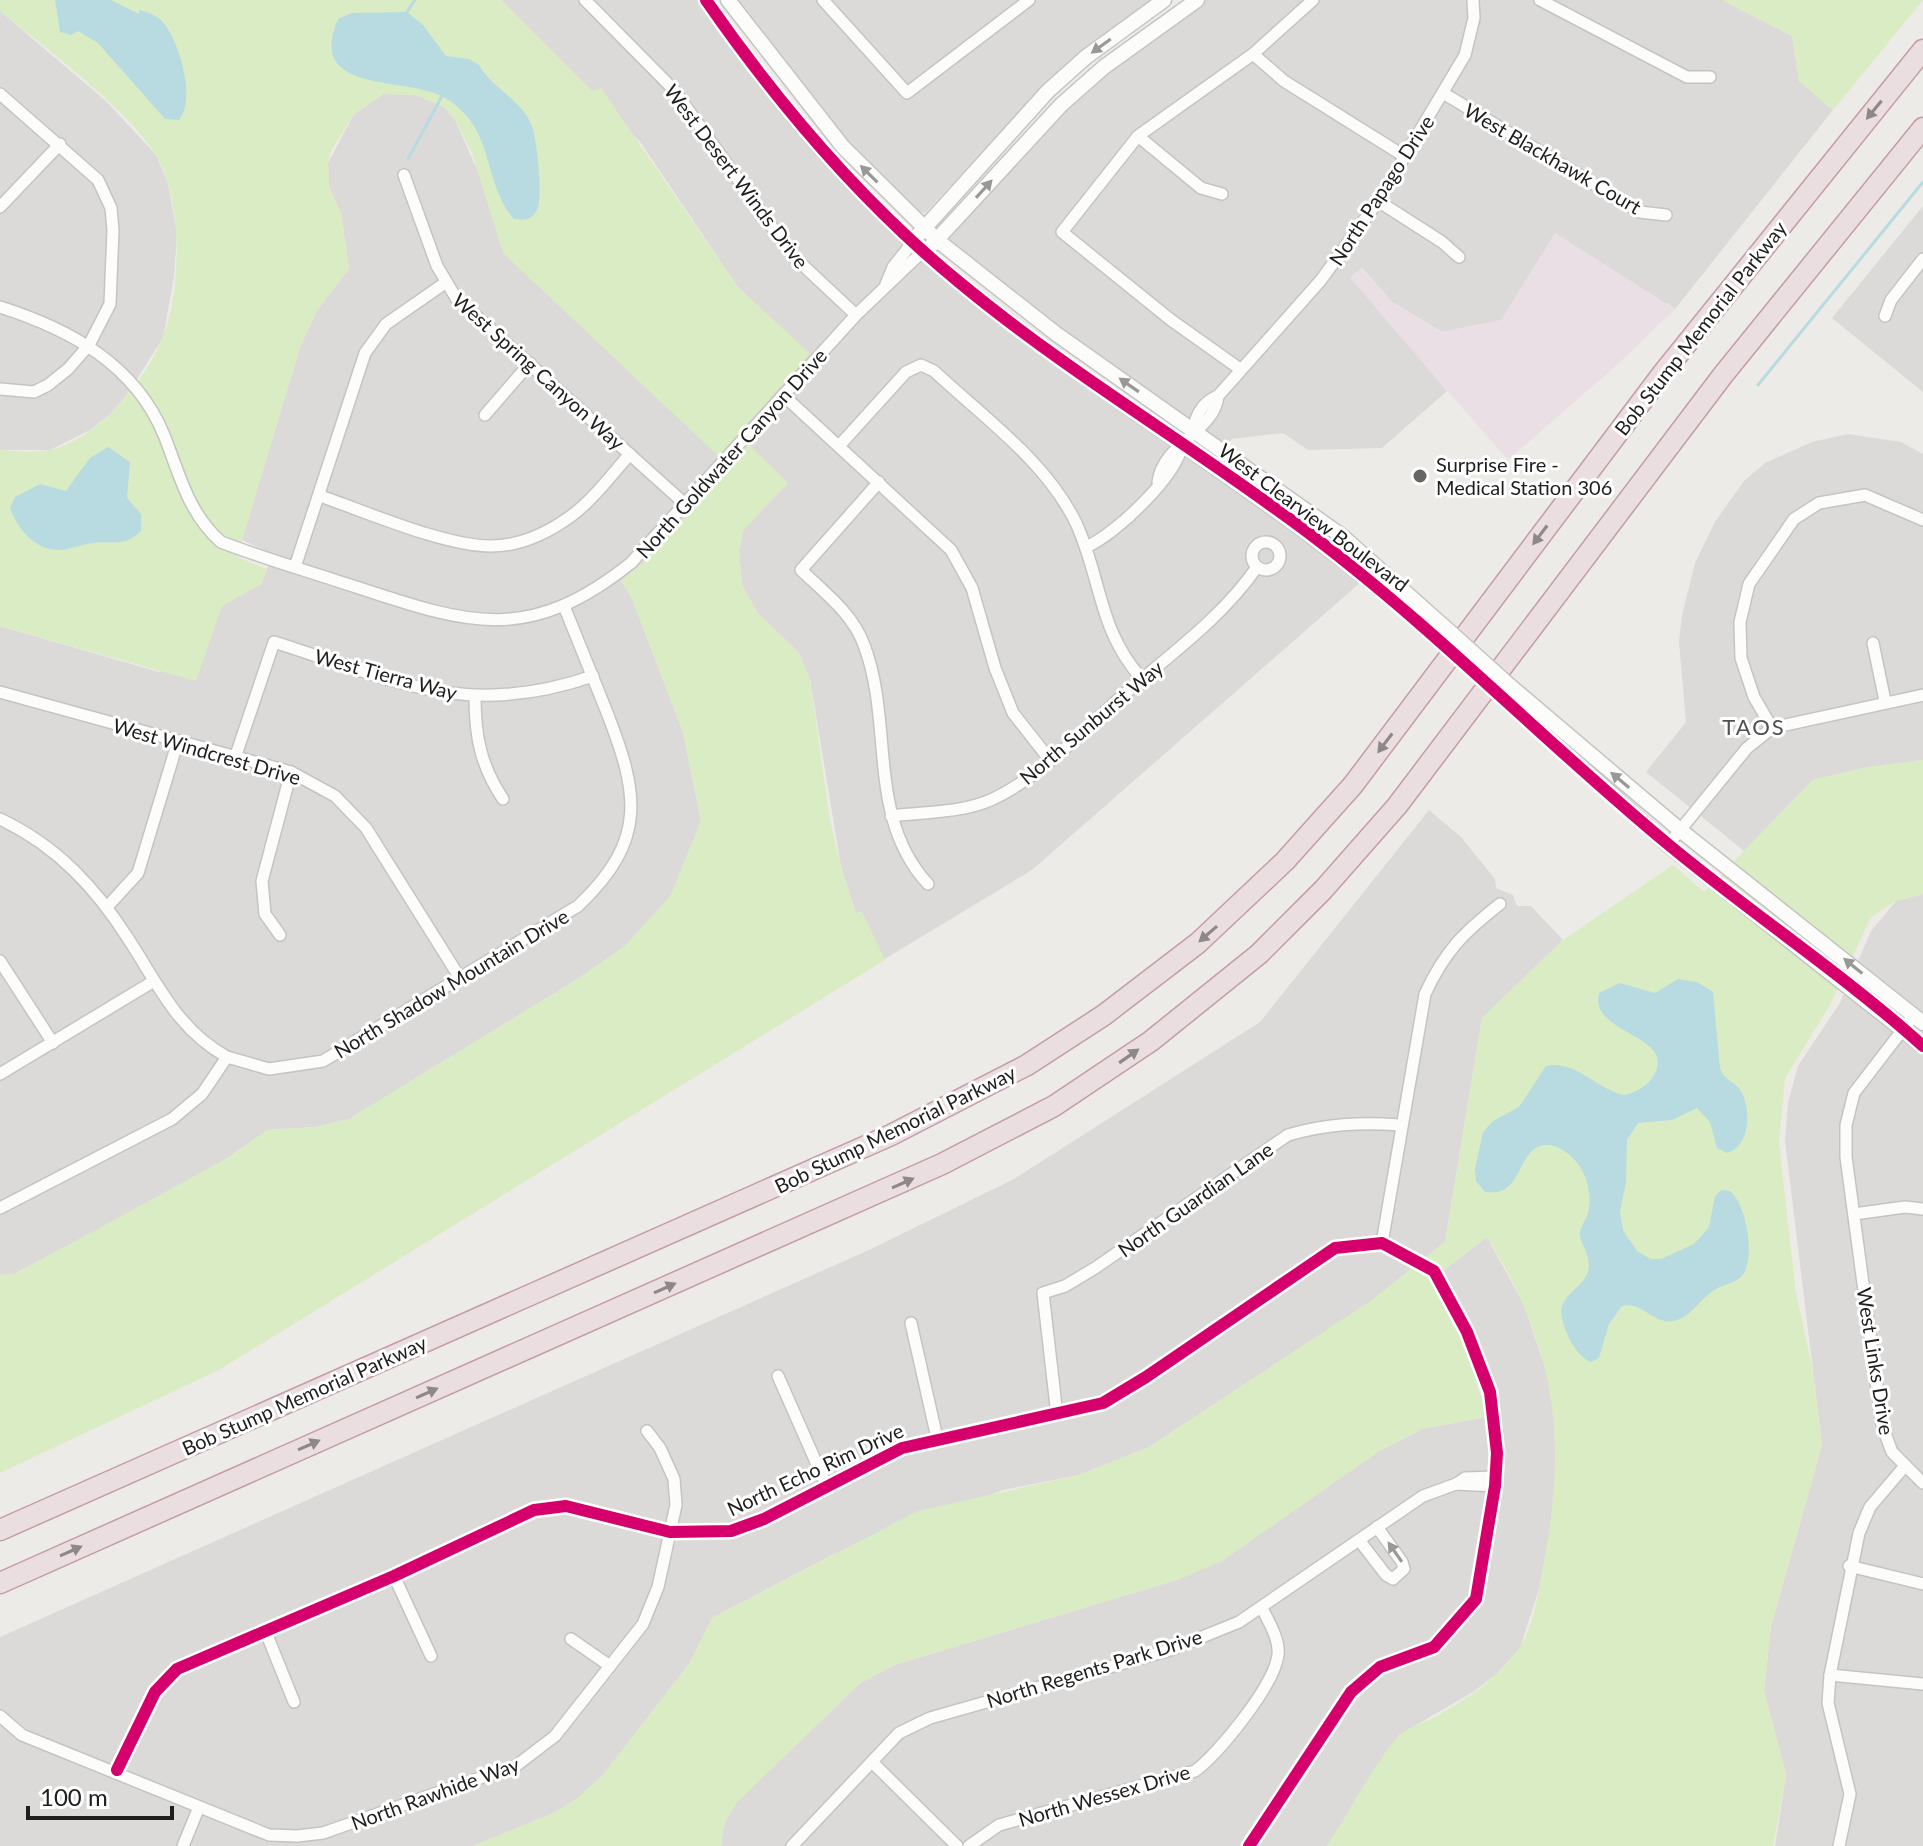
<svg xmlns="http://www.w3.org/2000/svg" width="1923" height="1846" viewBox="0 0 1923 1846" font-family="Lato,sans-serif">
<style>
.residential{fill:#dcdad8}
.industrial{fill:#ebdfe6}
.religious{fill:#dbdad8}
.grass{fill:#daecc3}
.water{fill:#b8dbe2}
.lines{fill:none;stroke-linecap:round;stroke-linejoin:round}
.stream{stroke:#b8dbe2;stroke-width:3}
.minor-casing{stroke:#c5c4c3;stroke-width:14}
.tertiary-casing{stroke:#c5c4c3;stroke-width:17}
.motorway-casing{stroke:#c49ca9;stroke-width:23}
.minor{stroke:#fcfcfb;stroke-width:11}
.tertiary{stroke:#fcfcfb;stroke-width:14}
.motorway{stroke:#eadee0;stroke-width:20}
.tertiary-bridge-casing{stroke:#c5c4c3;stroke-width:17;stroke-linecap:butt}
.tertiary-bridge{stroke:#fcfcfb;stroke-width:14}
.cycleway-casing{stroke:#fff;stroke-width:17}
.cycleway{stroke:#d6006c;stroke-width:12}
.oneway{fill:#989898}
.oneway2{fill:#8e8889}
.poi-dot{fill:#666664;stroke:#fff;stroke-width:3}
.labels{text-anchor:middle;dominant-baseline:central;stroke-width:6;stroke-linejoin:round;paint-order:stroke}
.street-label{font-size:20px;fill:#1e1e1e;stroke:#fff}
.poi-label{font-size:20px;fill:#1e1e1e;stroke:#fff;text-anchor:start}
.neighbourhood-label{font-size:22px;letter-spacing:2px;fill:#515151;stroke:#fff}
</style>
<rect width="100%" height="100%" fill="#edebe7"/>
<g class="residential">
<polygon points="501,0 698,0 785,117 895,234 1278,516 1361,582 1032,870 883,960 861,912 856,913 841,867 810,679 798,652 757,612 742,585 739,551 743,531 646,560 621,581 631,596 683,732 701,821 671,895 659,911 624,947 576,980 349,1119 316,1127 268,1130 224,1160 118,1219 14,1274 0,1275 0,626 159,672 210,638 222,605 261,584 273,554 242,540 300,347 317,310 349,269 341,213 329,187 328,163 354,114 383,94 416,95 444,107 455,120 475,165 809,355 737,286 641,143"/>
<polygon points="734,0 1155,0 1045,86 925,213 917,212 849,145"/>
<polygon points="1203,0 1722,0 1792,36 1799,81 1833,110 1675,309 1667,303 1502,320 1442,332 1392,302 1362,268 1349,279 1340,267 1256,360 1204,429 1065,335 950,243 950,239 951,232 1076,97"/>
<polygon points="0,11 107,102 156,155 168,183 177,234 174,277 163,338 126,396 110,414 90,430 50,450 0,450"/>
<polygon points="1923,206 1923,392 1832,318"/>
<polygon points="1848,434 1901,442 1923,454 1923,760 1868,767 1813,780 1744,851 1646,772 1686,722 1679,642 1682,615 1695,563 1715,522 1744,481 1765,463 1812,442"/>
<polygon points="1429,810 1461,837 1495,879 1496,888 1513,895 1517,906 1531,906 1563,940 1482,1018 1445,1242 1373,1300 1149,1447 1079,1475 1003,1490 834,1554 712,1618 689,1664 603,1775 578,1798 556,1812 473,1846 0,1846 0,1637 871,1249 1014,1179 1260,1022"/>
<polygon points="1923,894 1923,1846 1775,1846 1786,1775 1764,1691 1771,1626 1822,1445 1785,1141 1788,1102 1798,1066 1840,1003 1871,931 1896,901"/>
<polygon points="1487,1237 1524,1305 1549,1379 1558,1443 1554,1509 1539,1589 1520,1648 1497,1674 1473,1692 1399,1735 1327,1846 721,1846 724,1824 736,1803 859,1684 894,1665 1180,1579 1381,1450 1422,1429 1487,1417 1479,1381 1462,1335 1432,1279"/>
</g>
<polygon class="industrial" points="1555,233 1675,309 1618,364 1508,460 1349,279 1361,268 1392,302 1441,332 1501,320"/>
<polygon class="religious" points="1340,266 1447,391 1382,448 1308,450 1283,433 1232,439 1226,445 1204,429 1256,360"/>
<g class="grass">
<path d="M0,0H501L592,91L601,88L737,286L810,354L738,434L788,483L743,531L739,551L742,585L757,612L798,652L810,679L830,820L841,867L856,913L862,912L885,960L219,1370L0,1473V1275L15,1274L224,1160L268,1130L316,1127L349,1119L576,980L624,947L671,895L701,820L683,732L631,596L621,581L646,560L729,466L503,253L472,153L455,120L444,107L416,95L383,94L354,114L331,151L328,163L329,187L341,213L349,269L317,310L300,347L237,557L267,569L261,584L222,606L196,681L0,626V450C15,451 33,453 49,450C96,441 145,381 162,339C182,291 183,199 156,155C130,111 42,45 0,11Z"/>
<polygon points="1722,0 1923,0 1833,110 1799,81 1792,36"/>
<path d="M1923,760V894L1896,901L1871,917L1830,1005L1785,1078L1779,1143L1796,1293L1812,1367L1822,1445L1771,1626L1764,1691L1786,1775L1773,1846H1327C1342,1824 1384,1747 1401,1734C1410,1727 1423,1723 1433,1718C1464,1701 1498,1679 1518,1650C1534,1627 1539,1590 1544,1563C1567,1436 1556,1348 1487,1237L1432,1279L1462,1335L1487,1417L1422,1429L1381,1450L1222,1561L1180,1579L894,1665L859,1684L736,1803L724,1824L721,1846H473L556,1812L578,1798L603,1775L689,1664L712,1618L918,1511L1079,1475L1149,1447L1372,1300L1445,1242L1482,1018L1563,940L1673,865L1704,892L1813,780L1868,767Z"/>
</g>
<g class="water">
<path d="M55,0H111L139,14V10C147,12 156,15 162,21C179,39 197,101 179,120L165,119L98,43L78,31L71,35L60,32Z"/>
<path d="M407,12L423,25L446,56L469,59L479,65C492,88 522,100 532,126C537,139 544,201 536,212C530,221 524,220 514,219C482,182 496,130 447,99C407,74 305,97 338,19L352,13Z"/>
<path d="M108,447L130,462L127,498L141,514V531C126,547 112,541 93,543C84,544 76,547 68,549C39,555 19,532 10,508L15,497L40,484L66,491L90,458Z"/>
<path d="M1678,979L1697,982L1713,992L1720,1068C1724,1081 1735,1081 1741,1091C1751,1109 1751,1146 1727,1153L1717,1148L1710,1122L1697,1108L1672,1120L1638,1123L1627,1140L1626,1182L1620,1212L1623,1230L1637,1251L1651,1259H1661L1694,1244L1709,1227L1715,1196L1722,1190L1730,1191C1746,1204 1755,1254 1744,1273C1739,1283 1722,1284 1713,1291C1701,1299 1692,1314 1680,1319C1656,1330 1644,1300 1622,1306L1609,1324L1599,1358L1591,1362C1575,1356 1563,1329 1561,1312C1563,1292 1582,1289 1588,1272C1592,1259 1583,1248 1580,1236C1579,1227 1586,1221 1588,1213C1594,1189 1583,1161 1561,1149C1552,1144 1540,1143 1532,1151C1515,1169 1517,1196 1485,1192L1476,1181L1475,1169L1483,1132L1493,1121L1519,1107L1546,1066C1575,1059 1597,1090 1625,1095C1636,1092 1646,1087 1652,1078C1682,1035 1588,1035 1599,993L1620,983L1655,993Z"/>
</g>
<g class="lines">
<g class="stream">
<polyline points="407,12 415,0"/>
<polyline points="408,159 442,96"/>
<polyline points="1758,385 1923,182"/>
</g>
<defs>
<g id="minor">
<polyline points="585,0 674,90 792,255 856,315"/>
<polyline points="823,0 907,93 1029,0"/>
<polyline points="1540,0 1687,77 1710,77"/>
<polyline points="1253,54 1284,81 1404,156"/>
<polyline points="1443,93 1640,212 1666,215"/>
<polyline points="0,94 98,180 111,208 113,230 110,304 89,345 68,369 48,385 34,392 0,389"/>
<polyline points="1138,136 1201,188 1222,194"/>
<polyline points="404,175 437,266 456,298 685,504"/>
<polyline points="1378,201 1442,242 1459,257"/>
<polyline points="0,207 60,144"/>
<polyline points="886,284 893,267 913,242"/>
<path d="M0,307C69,329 135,364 164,435C180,475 188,513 221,542C265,559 311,572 356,587C471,625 529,644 631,563L856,315L923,251"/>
<polyline points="1885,316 1891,300 1923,259"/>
<polyline points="1240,369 1171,320 1062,232 1138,136 1253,54 1313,0"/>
<polyline points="783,395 951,550 972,588 995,668 1013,713 1050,760"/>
<polyline points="485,415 530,363"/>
<path d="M1193,430C1196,415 1202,402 1218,396L1321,280L1378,201L1465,55L1474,18L1473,0"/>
<path d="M839,446L906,372L921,365L934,371C983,417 1046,461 1076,523C1102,580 1098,630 1142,679"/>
<path d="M879,482L801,570C824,592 853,614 864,645C894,723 866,817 928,884"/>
<path d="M1158,482C1163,443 1215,431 1218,396"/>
<path d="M320,496C367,512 444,546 491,546C520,546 549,532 571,516C593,500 612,474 630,454"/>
<circle cx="1266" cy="556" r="14"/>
<path d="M1086,547C1115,535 1178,475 1182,444"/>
<polyline points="295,567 365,353 386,324 445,283"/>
<polyline points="1873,643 1885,701"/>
<polyline points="0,692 291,772 335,796 366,828 460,978"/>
<path d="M475,698C475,737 481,766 503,799"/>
<polyline points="1772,728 1754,697 1741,658 1740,622 1749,584 1794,519 1819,503 1865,495 1923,520"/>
<path d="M236,755L274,642C394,680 466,720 593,676"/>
<path d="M891,816C923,812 963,813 993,799C1041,776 1082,732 1121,697C1168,656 1222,618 1257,567"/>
<path d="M0,819C57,846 96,888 129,940C159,986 178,1030 227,1057"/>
<polyline points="1668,845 1747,748 1772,728 1923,695"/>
<polyline points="107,907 138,873 178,741"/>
<polyline points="280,935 265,914 262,881 291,772"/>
<polyline points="0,961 53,1043"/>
<polyline points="1914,1015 1854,1093 1846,1125 1846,1157 1882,1425 1892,1452 1923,1483"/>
<polyline points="0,1074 154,981"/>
<path d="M0,1208L172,1119L202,1094L227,1057L269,1069L323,1061L578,906C649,839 638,792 606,710C592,675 578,640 564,606"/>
<polyline points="1854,1214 1905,1207 1923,1209"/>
<path d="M1382,1243L1425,994C1445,951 1463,933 1500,904"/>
<polyline points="911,1323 937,1438"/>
<polyline points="778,1376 827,1487"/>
<path d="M1057,1415L1043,1293L1065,1286L1095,1268L1288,1135C1326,1124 1360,1122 1400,1125"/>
<polyline points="1495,1486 1456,1484 1465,1478 1496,1477"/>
<polyline points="1359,1540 1386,1575 1393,1579 1404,1569 1402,1562 1377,1527"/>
<polyline points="1849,1566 1923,1584"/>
<polyline points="394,1576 431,1656"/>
<polyline points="265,1630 294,1702"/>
<polyline points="571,1639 610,1666"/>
<polyline points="1830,1675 1923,1684"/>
<polyline points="0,1716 22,1735 269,1835 297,1836 323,1833 517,1765 555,1736 643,1624 658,1587 676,1505 674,1479 660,1448 647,1431"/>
<polyline points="872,1762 957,1846"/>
<polyline points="117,1770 155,1692 177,1669 394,1576 534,1510 566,1506 670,1532 731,1531 764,1519 902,1448 1103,1403 1146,1377 1335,1248 1382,1243 1434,1271 1467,1332 1490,1392 1497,1453 1495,1486 1476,1599 1434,1647 1380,1667 1351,1692 1249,1846"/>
<polyline points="183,1846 199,1807"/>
<polyline points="792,1846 899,1733 930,1718 1170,1650 1239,1622 1423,1496 1456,1484"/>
<path d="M969,1846L999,1825L1195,1771C1219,1753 1274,1686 1278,1655C1280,1639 1268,1621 1262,1608"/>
<polyline points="1839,1846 1850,1794 1828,1703 1830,1675 1859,1533 1870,1507 1904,1467"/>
</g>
<g id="tertiary">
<path d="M706,0C779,105 860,202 960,283C1115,409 1292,506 1441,642"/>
<polyline points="728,0 843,147 937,240 1055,333 1342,536 1449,631"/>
<polyline points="919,234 1048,91 1086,57 1164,0"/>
<polyline points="931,246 1061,105 1104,67 1197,0"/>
<polyline points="1509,685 1680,830 1923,1023"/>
<polyline points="1501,695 1668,845 1923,1046"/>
</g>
<g id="motorway">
<polyline points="0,1530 891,1135 1027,1065 1104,1015 1198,943 1285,861 1353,785 1663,373 1923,50"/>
<polyline points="0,1583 942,1164 1054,1106 1151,1041 1259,954 1323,890 1397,806 1723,375 1923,128"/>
</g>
</defs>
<use href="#minor" class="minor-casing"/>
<use href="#tertiary" class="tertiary-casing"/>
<use href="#motorway" class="motorway-casing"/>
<use href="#minor" class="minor"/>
<use href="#tertiary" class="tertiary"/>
<use href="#motorway" class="motorway"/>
<defs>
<g id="tertiary-bridge">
<polyline points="1449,631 1509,685"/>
<polyline points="1441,642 1501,695"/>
</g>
</defs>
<use href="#tertiary-bridge" class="tertiary-bridge-casing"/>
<use href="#tertiary-bridge" class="tertiary-bridge"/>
<defs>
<g id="cycleway">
<path d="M706,0C779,105 860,201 959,282C1071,375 1198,449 1314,537C1439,632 1548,745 1669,845C1752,914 1843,974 1923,1046"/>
<polyline points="117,1770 155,1692 177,1669 394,1576 534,1510 566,1506 670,1532 731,1531 764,1519 902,1448 1103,1403 1146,1377 1335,1248 1382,1243 1434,1271 1467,1332 1490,1392 1497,1453 1495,1486 1476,1599 1434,1647 1380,1667 1351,1692 1249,1846"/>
</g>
</defs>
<use href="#cycleway" class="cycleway-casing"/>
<use href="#cycleway" class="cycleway"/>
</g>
<defs><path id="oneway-solid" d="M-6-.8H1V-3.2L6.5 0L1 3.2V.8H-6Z" transform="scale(2)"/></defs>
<g class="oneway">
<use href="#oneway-solid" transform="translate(1101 46) rotate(144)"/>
<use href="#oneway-solid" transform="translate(869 174) rotate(-135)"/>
<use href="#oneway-solid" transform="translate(984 189) rotate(-48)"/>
<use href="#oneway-solid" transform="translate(1129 385) rotate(-145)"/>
<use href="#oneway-solid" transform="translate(1620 780) rotate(-140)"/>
<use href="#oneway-solid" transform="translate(1853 966) rotate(-141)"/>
<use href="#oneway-solid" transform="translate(1395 1552) rotate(-125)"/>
</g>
<g class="oneway2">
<use href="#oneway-solid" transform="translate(1874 110) rotate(129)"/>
<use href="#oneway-solid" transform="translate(1540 535) rotate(127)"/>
<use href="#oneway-solid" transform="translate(1385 743) rotate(127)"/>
<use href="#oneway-solid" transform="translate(1208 934) rotate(139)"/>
<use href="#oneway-solid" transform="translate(1129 1056) rotate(-35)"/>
<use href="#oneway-solid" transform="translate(903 1183) rotate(-24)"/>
<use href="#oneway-solid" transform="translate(665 1288) rotate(-24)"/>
<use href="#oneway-solid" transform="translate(427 1393) rotate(-24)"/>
<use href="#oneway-solid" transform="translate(309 1445) rotate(-24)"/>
<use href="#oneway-solid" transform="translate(71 1551) rotate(-24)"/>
</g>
<circle class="poi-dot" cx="1420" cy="476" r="8"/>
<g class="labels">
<g class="street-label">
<text transform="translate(1553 158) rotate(30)">West Blackhawk Court</text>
<text transform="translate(737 176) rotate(53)">West Desert Winds Drive</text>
<text transform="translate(1381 190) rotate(-57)">North Papago Drive</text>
<text transform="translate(1700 328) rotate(-52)">Bob Stump Memorial Parkway</text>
<text transform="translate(539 371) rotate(42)">West Spring Canyon Way</text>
<text transform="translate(731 453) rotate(-48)">North Goldwater Canyon Drive</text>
<text transform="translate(1314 517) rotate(37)">West Clearview Boulevard</text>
<text transform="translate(386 674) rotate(15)">West Tierra Way</text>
<text transform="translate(1091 722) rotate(-40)">North Sunburst Way</text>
<text transform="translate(207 751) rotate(16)">West Windcrest Drive</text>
<text transform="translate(451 983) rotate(-31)">North Shadow Mountain Drive</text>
<text transform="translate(895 1129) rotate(-26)">Bob Stump Memorial Parkway</text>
<text transform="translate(1195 1199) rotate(-35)">North Guardian Lane</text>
<text transform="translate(1876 1361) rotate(81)">West Links Drive</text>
<text transform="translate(304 1395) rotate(-24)">Bob Stump Memorial Parkway</text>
<text transform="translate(815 1469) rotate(-25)">North Echo Rim Drive</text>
<text transform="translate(1094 1668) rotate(-17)">North Regents Park Drive</text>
<text transform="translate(435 1793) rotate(-20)">North Rawhide Way</text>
<text transform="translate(1104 1795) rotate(-16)">North Wessex Drive</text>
</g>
<g class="poi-label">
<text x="1436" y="464">Surprise Fire -<tspan x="1436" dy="23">Medical Station 306</tspan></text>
</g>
<g class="neighbourhood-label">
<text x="1754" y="726">TAOS</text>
</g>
</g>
<path d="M28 1806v12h144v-12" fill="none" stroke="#1e1e1e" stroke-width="4"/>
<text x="40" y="1806" font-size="24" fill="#1e1e1e" stroke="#ffffff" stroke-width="6" paint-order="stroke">100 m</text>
</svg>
